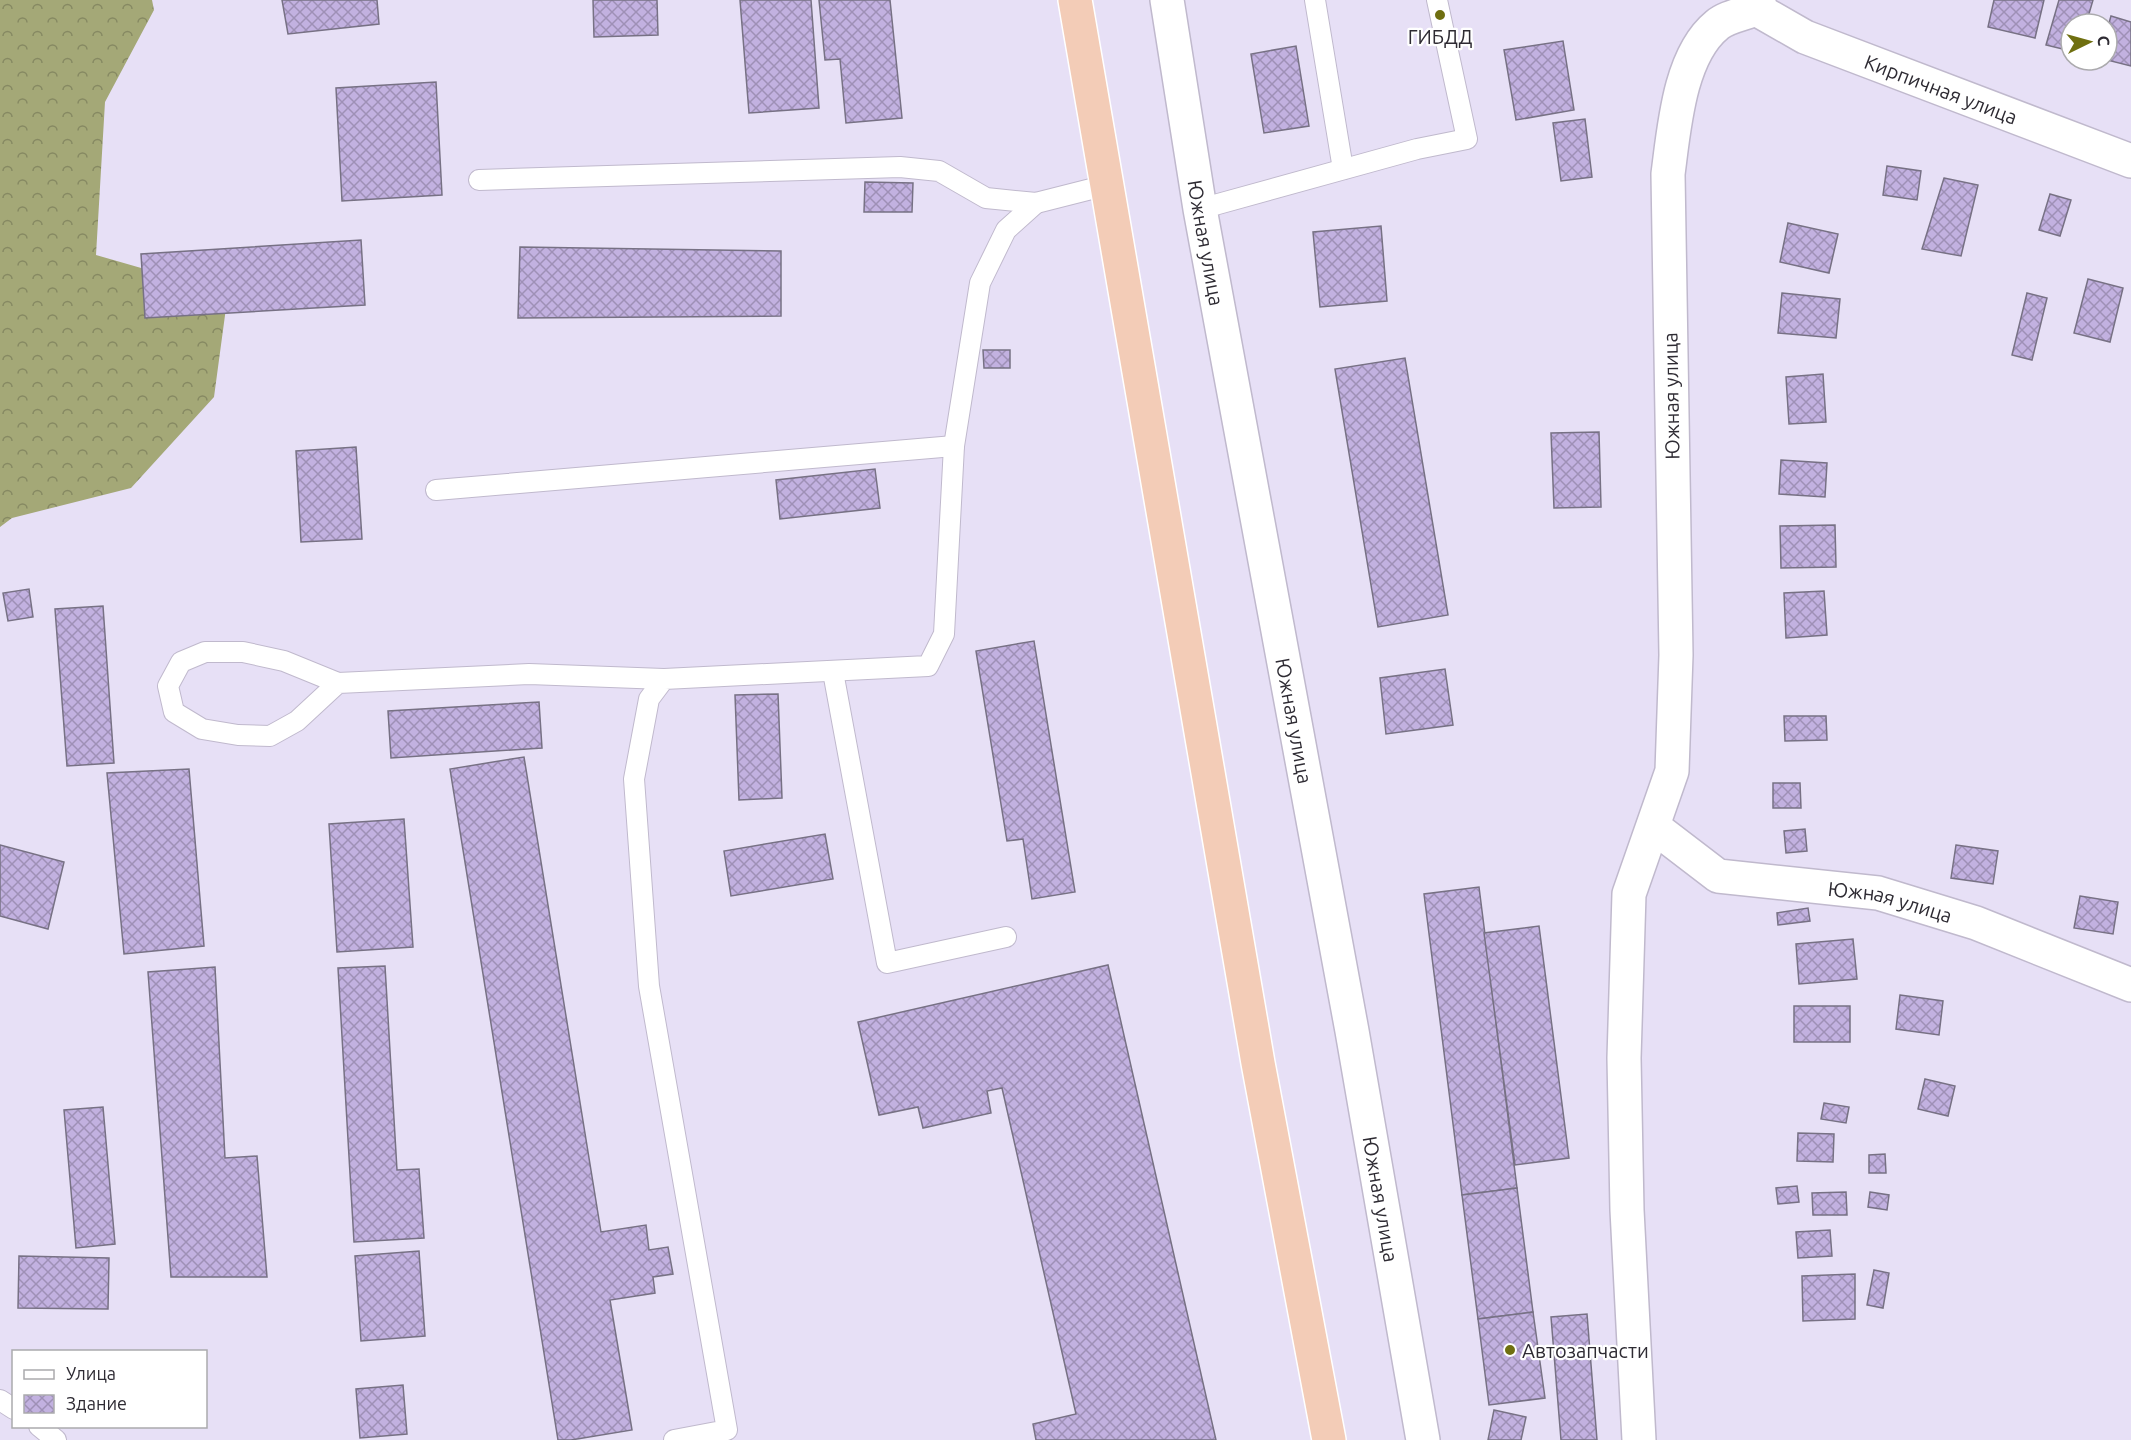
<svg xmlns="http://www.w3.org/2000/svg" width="2131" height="1440" viewBox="0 0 2131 1440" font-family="Ubuntu,sans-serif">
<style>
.forest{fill:url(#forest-crowns)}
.building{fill:url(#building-cross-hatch);stroke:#777184;stroke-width:1.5}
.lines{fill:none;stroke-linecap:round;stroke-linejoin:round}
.service-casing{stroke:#c0b9cd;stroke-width:22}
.minor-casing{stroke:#c0b9cd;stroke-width:36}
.trunk-casing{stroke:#fff;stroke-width:36}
.service{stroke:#fff;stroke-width:20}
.minor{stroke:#fff;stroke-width:33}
.trunk{stroke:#f3ccb7;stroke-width:33}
.poi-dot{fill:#6f6f10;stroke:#fff;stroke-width:2}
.labels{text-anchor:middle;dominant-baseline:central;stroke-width:4.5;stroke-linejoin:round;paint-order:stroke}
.poi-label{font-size:20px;fill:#2e2b33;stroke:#fff}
.street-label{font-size:20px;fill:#2e2b33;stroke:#fff}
</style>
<defs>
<pattern id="forest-crowns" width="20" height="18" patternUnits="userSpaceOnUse" patternTransform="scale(1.5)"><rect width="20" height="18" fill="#a4a877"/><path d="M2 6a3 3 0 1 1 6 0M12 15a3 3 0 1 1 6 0" fill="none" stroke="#868962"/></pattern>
<pattern id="building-cross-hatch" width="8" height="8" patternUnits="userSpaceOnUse" patternTransform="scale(1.5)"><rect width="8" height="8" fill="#c2b1e0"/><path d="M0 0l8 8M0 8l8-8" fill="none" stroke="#9e90b6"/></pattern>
</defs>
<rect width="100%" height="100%" fill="#e7e0f6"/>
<polygon class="forest" points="0,0 152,0 154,10 105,102 96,255 228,293 214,397 131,488 12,518 0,527"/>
<g class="building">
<polygon points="282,0 377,0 379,24 288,34"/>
<polygon points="593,0 657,0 658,35 594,37"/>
<polygon points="740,0 811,0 819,108 749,113"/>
<polygon points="819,0 890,0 902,118 846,123 840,59 825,60"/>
<polygon points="1994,0 2044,0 2035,38 1988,27"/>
<polygon points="2059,0 2093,0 2086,24 2071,24 2071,51 2046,45"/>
<polygon points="2111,16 2131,22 2131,66 2107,60 2107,30"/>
<polygon points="1563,41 1574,110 1516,120 1504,50"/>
<polygon points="1296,46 1309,126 1264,133 1251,54"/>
<polygon points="436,82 442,195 342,201 336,88"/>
<polygon points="1585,119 1592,177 1561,181 1553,123"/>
<polygon points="1887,166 1921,171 1917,200 1883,195"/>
<polygon points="1944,178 1978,185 1961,256 1922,249"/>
<polygon points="865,182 913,183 912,212 864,212"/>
<polygon points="2050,194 2071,200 2060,236 2039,230"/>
<polygon points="1788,223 1838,234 1829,273 1780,262"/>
<polygon points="1381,226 1387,301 1320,307 1313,232"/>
<polygon points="361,240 365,305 145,318 141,254"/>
<polygon points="520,247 781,251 781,316 518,318"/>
<polygon points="2088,279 2123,288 2110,342 2074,333"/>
<polygon points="1782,293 1840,299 1836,338 1778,333"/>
<polygon points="2027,293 2047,298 2032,360 2012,355"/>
<polygon points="983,350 1010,350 1010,368 984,368"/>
<polygon points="1405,358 1448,615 1378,627 1335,369"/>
<polygon points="1823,374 1826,422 1789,424 1786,377"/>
<polygon points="1599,432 1601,507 1554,508 1551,433"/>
<polygon points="356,447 362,539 301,542 296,451"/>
<polygon points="1781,460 1827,463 1825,497 1779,494"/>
<polygon points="875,469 880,508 780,519 776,480"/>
<polygon points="1835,525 1836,567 1781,568 1780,526"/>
<polygon points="29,589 33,617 8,621 3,593"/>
<polygon points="1824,591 1827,635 1786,638 1784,593"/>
<polygon points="103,606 114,763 67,766 55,609"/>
<polygon points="1034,641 1075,892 1032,899 1023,839 1007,841 976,651"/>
<polygon points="1445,669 1453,725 1386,734 1380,678"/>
<polygon points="778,694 782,798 739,800 735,695"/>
<polygon points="539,702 542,748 391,758 388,711"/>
<polygon points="1784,716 1826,716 1827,740 1785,741"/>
<polygon points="524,757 601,1232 646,1225 649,1250 668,1247 673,1274 653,1277 655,1293 610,1300 632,1430 571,1440 558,1440 450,769"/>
<polygon points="189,769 204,946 124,954 107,773"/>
<polygon points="1773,783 1800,783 1801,808 1773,808"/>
<polygon points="404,819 413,947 337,952 329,824"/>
<polygon points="1805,829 1807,851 1786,853 1784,831"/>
<polygon points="825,834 833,879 731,896 724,851"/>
<polygon points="0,845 64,862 48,929 0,916"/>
<polygon points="1956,845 1998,851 1993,884 1951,878"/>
<polygon points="1479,887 1517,1188 1462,1195 1424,894"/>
<polygon points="2080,896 2118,902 2113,934 2074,928"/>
<polygon points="1808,908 1810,921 1778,925 1777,913"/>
<polygon points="1539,926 1569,1158 1515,1165 1484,933"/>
<polygon points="1853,939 1857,979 1799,984 1796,944"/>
<polygon points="1108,965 1216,1440 1036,1440 1033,1424 1076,1414 1002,1088 987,1091 991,1113 923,1128 918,1107 879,1115 858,1022"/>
<polygon points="385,966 397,1170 419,1169 424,1238 354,1242 338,968"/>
<polygon points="215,967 225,1158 257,1156 267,1277 171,1277 148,972"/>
<polygon points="1900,995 1943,1001 1939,1035 1896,1029"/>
<rect x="1794" y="1006" width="56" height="36"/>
<polygon points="1925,1079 1955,1086 1948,1116 1918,1109"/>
<polygon points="1824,1103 1849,1107 1846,1123 1821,1119"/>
<polygon points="103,1107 115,1244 76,1248 64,1110"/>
<polygon points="1798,1133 1834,1134 1833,1162 1797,1161"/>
<polygon points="1885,1154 1886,1173 1869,1173 1869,1155"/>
<polygon points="1797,1186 1799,1202 1778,1204 1776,1188"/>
<polygon points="1517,1188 1533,1312 1478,1319 1462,1195"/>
<polygon points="1846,1192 1847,1215 1813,1215 1812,1193"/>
<polygon points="1870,1192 1889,1195 1887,1210 1868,1207"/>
<polygon points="1830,1230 1832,1256 1798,1258 1796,1232"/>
<polygon points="419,1251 425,1336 361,1341 355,1256"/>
<polygon points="19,1256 109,1258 108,1309 18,1308"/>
<polygon points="1874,1270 1889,1273 1883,1308 1867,1305"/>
<polygon points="1855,1274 1855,1319 1803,1321 1802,1276"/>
<polygon points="1533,1312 1545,1398 1489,1405 1478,1319"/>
<polygon points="1587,1314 1597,1440 1561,1440 1551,1317"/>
<polygon points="403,1385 407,1434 360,1438 356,1389"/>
<polygon points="1494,1410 1526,1417 1521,1440 1488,1440"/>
</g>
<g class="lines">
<defs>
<g id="service">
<polyline points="1315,0 1343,169"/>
<polyline points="479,180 900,167 939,171 986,198 1036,203 1107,185"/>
<polyline points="1200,209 1417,149 1467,139 1437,0"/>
<polyline points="436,490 954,446"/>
<polyline points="833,672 887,963 1006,937"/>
<polyline points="338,683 297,721 270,736 238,735 202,729 174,712 168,686 181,662 205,652 243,652 284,661 338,683 529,674 664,679"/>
<polyline points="0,1400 14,1409"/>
<polyline points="39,1426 56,1440"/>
<polyline points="674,1440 727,1430 649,986 634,779 649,699 664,679 928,666 944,634 954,446 980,283 1006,230 1036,203"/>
</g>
<g id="minor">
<path id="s1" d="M1167,0L1200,209L1352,1031L1423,1440"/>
<path id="s2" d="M1756,9L1805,37L2131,161"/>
<path id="s3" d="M1654,827L1718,876L1878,893L1976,923L2131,985"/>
<path d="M1639,1440L1627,1210L1624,1058L1629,894L1672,771L1676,655L1668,174C1674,129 1679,56 1717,25C1726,17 1744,14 1756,9L1759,0"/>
</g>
<polyline id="trunk" points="1075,0 1258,1063 1329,1440"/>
</defs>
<use href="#service" class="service-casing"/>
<use href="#minor" class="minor-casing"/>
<use href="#trunk" class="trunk-casing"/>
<use href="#service" class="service"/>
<use href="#minor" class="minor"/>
<use href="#trunk" class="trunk"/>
</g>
<g class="poi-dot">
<circle cx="1440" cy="15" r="6"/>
<circle cx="1510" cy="1350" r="6"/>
</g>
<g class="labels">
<g class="poi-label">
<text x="1440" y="36">ГИБДД</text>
<text x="1522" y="1350" text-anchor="start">Автозапчасти</text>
</g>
<g class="street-label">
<text stroke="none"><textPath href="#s2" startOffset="202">Кирпичная улица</textPath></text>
<text stroke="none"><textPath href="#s1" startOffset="246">Южная улица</textPath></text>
<text transform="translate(1671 396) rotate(-91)">Южная улица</text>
<text stroke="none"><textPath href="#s1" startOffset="732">Южная улица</textPath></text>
<text stroke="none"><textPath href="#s3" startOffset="255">Южная улица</textPath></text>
<text stroke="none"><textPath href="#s1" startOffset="1218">Южная улица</textPath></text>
</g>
</g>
<rect x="12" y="1350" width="195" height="78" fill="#ffffff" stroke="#abaaad" stroke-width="1.5"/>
<rect x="24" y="1370" width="30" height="9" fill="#ffffff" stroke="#abaaad" stroke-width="1.5"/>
<text x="66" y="1380" font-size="18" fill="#2e2b33">Улица</text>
<rect x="24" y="1395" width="30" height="18" fill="url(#building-cross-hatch)" stroke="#abaaad" stroke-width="1.5"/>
<text x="66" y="1410" font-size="18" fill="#2e2b33">Здание</text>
<g transform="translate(2089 42) rotate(85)"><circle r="28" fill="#ffffff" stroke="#abaaad" stroke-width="1.5"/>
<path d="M0-4.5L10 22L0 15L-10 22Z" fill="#6f6f10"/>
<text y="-9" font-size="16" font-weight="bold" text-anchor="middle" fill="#2e2b33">С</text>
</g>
</svg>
